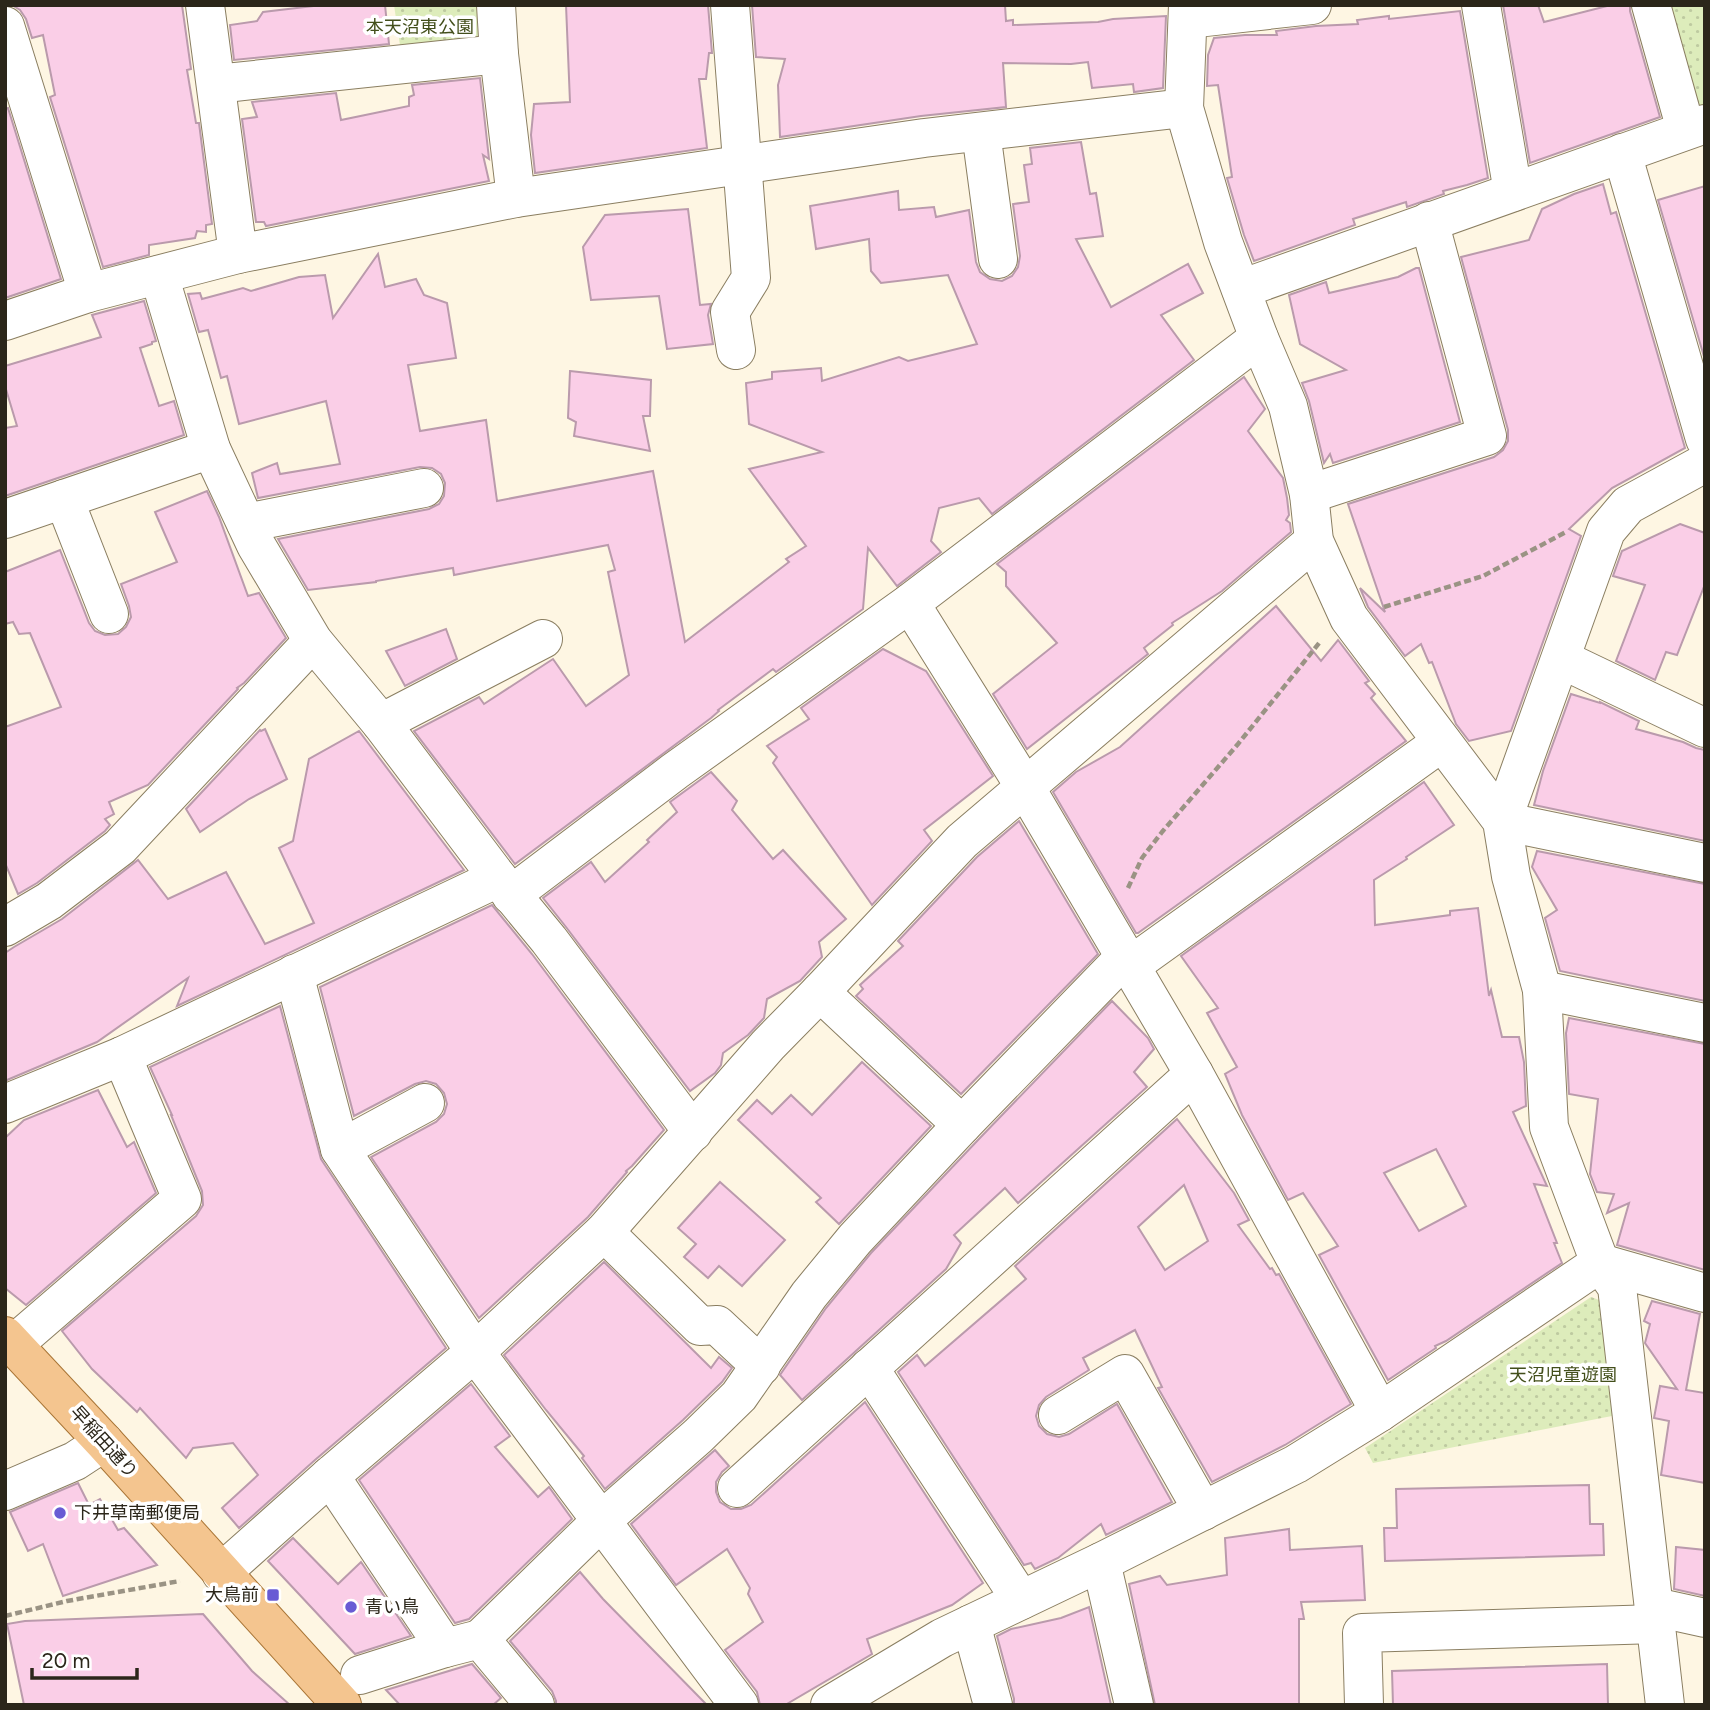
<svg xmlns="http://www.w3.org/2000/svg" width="1710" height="1710" viewBox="0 0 1710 1710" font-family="Figtree,'Noto Sans JP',sans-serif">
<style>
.grass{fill:url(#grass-dots)}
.building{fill:#facee7;stroke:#ba9aac;stroke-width:2;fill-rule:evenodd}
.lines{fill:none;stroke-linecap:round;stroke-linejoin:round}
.minor-casing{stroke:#8a7e61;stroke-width:40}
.major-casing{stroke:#a97536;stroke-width:40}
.path{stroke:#9a9384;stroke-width:4.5;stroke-dasharray:7 3.5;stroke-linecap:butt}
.minor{stroke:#fff;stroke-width:38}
.major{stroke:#f4c58f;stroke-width:38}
.poi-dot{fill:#685bd4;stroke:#fff;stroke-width:2.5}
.labels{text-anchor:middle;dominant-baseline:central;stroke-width:7;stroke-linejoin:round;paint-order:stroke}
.park-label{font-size:18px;fill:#434f1b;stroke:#fff}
.street-label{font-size:18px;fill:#2b261a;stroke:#fff}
.poi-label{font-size:18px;fill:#2b261a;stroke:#fff;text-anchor:start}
</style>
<defs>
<pattern id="grass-dots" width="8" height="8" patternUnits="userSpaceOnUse" patternTransform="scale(1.75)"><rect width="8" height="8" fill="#ddecbb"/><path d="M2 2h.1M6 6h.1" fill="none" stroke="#becaa0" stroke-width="1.8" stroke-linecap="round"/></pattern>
</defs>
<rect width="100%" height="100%" fill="#fef6e3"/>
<g class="grass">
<polygon points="394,5 488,5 493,40 401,52"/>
<polygon points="1660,5 1705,5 1705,114 1693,119"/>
<polygon points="1591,1297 1607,1303 1617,1415 1373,1463 1365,1448"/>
</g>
<g class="building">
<polygon points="12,5 182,5 191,69 187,70 196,123 199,123 212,224 206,225 206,232 197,231 195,238 149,245 149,255 103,267 50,97 55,95 43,35 32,38 26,19 20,10"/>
<polygon points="322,5 385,5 389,44 234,60 230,25 257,21 263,12"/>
<polygon points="566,5 708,5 712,53 709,53 706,79 699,79 707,148 535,173 531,135 534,104 570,102"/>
<polygon points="752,5 1005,5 1006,21 1013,20 1013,25 1098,22 1113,19 1166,16 1163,88 1134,92 1133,84 1092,88 1088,62 1071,64 1003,63 1006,107 921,116 780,137 778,85 785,59 756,57"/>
<polygon points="1503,5 1538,5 1544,22 1611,5 1630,5 1630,11 1660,117 1530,163"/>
<polygon points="1460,11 1488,178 1467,185 1443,191 1444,194 1407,207 1406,202 1353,219 1355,225 1254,261 1244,235 1227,178 1232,177 1218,85 1207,86 1208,55 1214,38 1245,35 1277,35 1276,31 1316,26 1358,24 1357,20 1389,16 1389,19"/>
<polygon points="480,78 489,159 483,155 489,181 266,226 264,222 256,222 242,119 257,117 252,102 336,93 341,120 409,106 409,97 414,95 412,85"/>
<polygon points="8,108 61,279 5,298 5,109"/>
<polygon points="1081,142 1090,194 1096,193 1103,236 1076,239 1111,307 1188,264 1203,293 1161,315 1194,360 992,514 979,498 939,508 931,541 941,552 897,586 868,548 863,609 776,672 773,669 718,710 719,711 711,718 515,864 414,731 479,697 484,704 553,659 586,706 629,675 608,572 615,570 608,545 454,575 453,568 376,581 376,582 308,590 278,539 429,509 439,504 444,496 445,483 441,474 432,468 420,467 258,498 252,473 277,463 280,474 340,464 326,401 239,424 227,376 221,378 208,330 199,332 188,294 200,293 202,299 243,288 251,291 299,277 325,275 333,318 378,254 385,287 416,279 424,295 447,303 456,358 408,365 420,431 486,420 497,501 653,471 685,642 789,562 786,559 806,546 749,469 822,452 749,424 746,383 772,379 772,372 821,368 822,381 899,357 908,361 977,344 948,275 881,283 871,271 869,239 816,249 810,206 898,191 899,210 934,207 936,217 969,210 976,262 980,272 990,279 1002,281 1012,276 1018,267 1020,256 1013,204 1029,202 1024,165 1032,164 1030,148"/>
<polygon points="1603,184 1611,214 1616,212 1685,448 1612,488 1569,529 1581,536 1511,731 1469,741 1456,724 1432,662 1429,663 1421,644 1405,656 1368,607 1360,588 1385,612 1348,504 1494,457 1503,450 1508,441 1508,430 1461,257 1529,240 1542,209 1574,194"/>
<polygon points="1705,186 1705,360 1658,200"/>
<polygon points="688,209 700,305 711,304 708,315 713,344 667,349 659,296 591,300 583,247 605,215"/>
<polygon points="1416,268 1419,268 1460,422 1333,463 1330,454 1324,463 1309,401 1302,383 1346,370 1300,344 1289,295 1326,282 1329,293 1398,277"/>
<polygon points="144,301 156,341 152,342 152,344 140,348 159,406 174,401 184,435 5,496 5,428 17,426 5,386 5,366 101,337 92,315"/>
<polygon points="570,371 651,380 650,416 643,416 650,451 574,436 576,422 568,418"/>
<polygon points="1244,377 1265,409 1248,431 1283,478 1287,498 1289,515 1286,520 1290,523 1291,532 1222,591 1172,623 1173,625 1144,648 1148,654 1027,749 993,694 1057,643 1006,586 1006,572 997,564"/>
<polygon points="207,491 219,517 248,596 259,593 286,638 244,683 237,688 238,689 148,785 109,802 114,814 105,819 110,825 105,831 37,883 18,894 5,863 5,727 61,707 30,633 19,634 13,622 5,624 5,572 60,550 89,623 95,631 105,635 118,634 126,627 131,617 129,606 121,584 177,562 155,512"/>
<polygon points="1680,524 1705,533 1705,584 1677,655 1666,652 1655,680 1616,661 1645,585 1613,576 1622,551"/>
<polygon points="1276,606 1321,661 1338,640 1369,681 1365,683 1375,694 1371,698 1406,741 1138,933 1136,933 1053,792 1076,772 1120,747"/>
<polygon points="446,629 457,659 405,686 386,651"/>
<polygon points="883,649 926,671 993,776 924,830 932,841 872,905 773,763 777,757 767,746 809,719 801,708"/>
<polygon points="1571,694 1600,703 1600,702 1639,721 1636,729 1683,742 1696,748 1705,750 1705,841 1534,805 1543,771"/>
<polygon points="265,729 287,779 249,799 200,832 186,809 260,730 261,731"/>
<polygon points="359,731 464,870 177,1006 188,978 97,1042 7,1080 5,1078 5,953 14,947 62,919 138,860 168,899 226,872 265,944 314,923 279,848 293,841 309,759"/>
<polygon points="711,772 737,801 732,810 773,859 783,850 846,919 819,942 822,957 800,981 767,999 764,1018 748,1035 723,1053 721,1065 715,1073 690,1091 566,927 543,898 591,862 605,882 649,842 647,840 677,812 670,802"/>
<path d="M1424,782L1454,825L1406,857L1407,859L1374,880L1375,925L1450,915V911L1478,908L1489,996L1491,990L1502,1037H1519L1524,1062L1526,1106L1513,1112L1547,1186L1534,1184L1557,1243H1554L1562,1263L1446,1341L1435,1346L1436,1348L1388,1380L1319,1255L1338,1246L1303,1193L1288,1200L1242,1115L1225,1074L1237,1067L1207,1013L1218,1008L1181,956ZM1436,1149L1466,1206L1419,1231L1384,1173Z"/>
<polygon points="1019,821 1098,954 961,1094 856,996 863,989 860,985 903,946 898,941 977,857"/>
<polygon points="1537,851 1705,884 1705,1001 1560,971 1545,918 1557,910 1532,867"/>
<polygon points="492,905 532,954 664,1130 632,1166 626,1171 627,1172 588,1217 479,1318 371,1157 436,1122 444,1114 447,1104 444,1093 436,1084 426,1081 415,1084 354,1116 320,987"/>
<polygon points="1112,1001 1148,1038 1154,1049 1134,1072 1147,1087 1018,1203 1005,1188 954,1235 961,1243 946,1269 802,1400 780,1375 826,1308 871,1253 978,1140"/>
<polygon points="280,1006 321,1159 446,1348 315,1460 239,1528 222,1508 258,1475 233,1443 193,1448 186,1458 140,1408 137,1412 92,1369 62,1331 196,1216 203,1205 202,1191 171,1115 172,1115 150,1067"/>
<polygon points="1569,1018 1705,1044 1705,1270 1617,1245 1629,1203 1607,1213 1614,1194 1597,1192 1590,1174 1598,1099 1569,1094 1566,1033"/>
<polygon points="862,1062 931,1126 839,1224 816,1202 821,1198 738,1120 757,1100 772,1114 791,1095 812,1115"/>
<polygon points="98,1090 127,1147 134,1142 156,1193 26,1305 5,1288 5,1138 24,1120"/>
<path d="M1177,1119L1234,1193L1249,1220L1238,1225L1270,1269L1272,1268L1276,1275L1279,1274L1351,1404L1285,1445L1212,1482L1158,1388L1162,1387L1135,1330L1083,1358L1089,1370L1046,1397L1039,1405L1036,1416L1039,1426L1047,1434L1059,1437L1069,1434L1117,1404L1172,1502L1106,1535L1101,1524L1058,1558L1035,1569L1031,1563L1024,1565L898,1372L917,1355L925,1366L1026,1279L1015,1266ZM1184,1185L1208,1241L1165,1270L1138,1227Z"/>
<polygon points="720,1182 785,1240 742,1286 719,1266 708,1278 684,1257 696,1244 678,1228"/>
<polygon points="604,1262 711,1368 719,1357 732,1368 722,1382 683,1420 605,1489 582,1458 584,1456 546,1410 504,1355"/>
<polygon points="1652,1301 1700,1314 1686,1390 1705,1393 1705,1483 1661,1475 1669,1421 1654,1418 1660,1386 1677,1389 1645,1343 1650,1324 1644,1321"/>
<polygon points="471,1384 510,1436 495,1447 538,1497 549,1487 572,1519 469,1619 455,1623 359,1480"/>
<polygon points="865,1402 983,1583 952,1605 867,1639 872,1654 785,1705 760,1705 757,1692 725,1650 763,1622 748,1594 750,1588 727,1549 676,1585 631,1524 715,1450 729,1466 722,1472 716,1482 716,1492 720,1502 731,1509 741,1509 751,1505"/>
<polygon points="78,1483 89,1505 100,1499 118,1530 124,1528 157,1565 63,1596 43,1544 28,1551 10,1512"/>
<polygon points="1589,1485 1590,1524 1603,1524 1604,1555 1385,1561 1384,1528 1397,1528 1396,1489"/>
<polygon points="1289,1529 1290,1550 1362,1546 1365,1600 1301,1602 1304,1619 1299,1619 1299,1705 1155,1705 1129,1584 1160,1576 1167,1585 1227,1575 1225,1538"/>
<polygon points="293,1538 338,1584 361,1562 411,1636 355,1654 268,1561"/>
<polygon points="1676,1547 1705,1550 1705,1596 1674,1589"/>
<polygon points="580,1572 603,1599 707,1705 556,1705 556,1701 552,1691 510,1641"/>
<polygon points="1089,1607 1111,1705 1014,1705 1014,1699 997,1636 1011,1629 1061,1618"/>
<polygon points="203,1614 252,1671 290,1705 24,1705 7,1624 25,1621"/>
<polygon points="472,1664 501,1698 493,1705 400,1705 386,1690"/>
<polygon points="1607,1664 1608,1705 1393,1705 1392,1671"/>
</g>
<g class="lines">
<defs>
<g id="minor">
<polyline points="205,5 238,254"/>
<polyline points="496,5 499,54 516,198"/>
<polyline points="730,5 751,278 730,312 736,350"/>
<polyline points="1188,5 1184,108 1223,242 1259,338 1288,406 1309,494 1314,541 1349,618 1502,821 1511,876 1542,990 1549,1127 1600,1263 1617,1287 1665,1705"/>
<polyline points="1481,5 1513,192"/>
<polyline points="1651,5 1686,130"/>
<polyline points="1188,19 1312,5"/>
<polyline points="5,26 88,293"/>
<polyline points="216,84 499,54"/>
<polyline points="981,132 998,259"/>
<polyline points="1622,153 1705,439"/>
<polyline points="159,275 211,449 256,545 313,641 381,723 498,878"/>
<polyline points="1241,289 1705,124"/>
<polyline points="5,321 88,293 238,254 516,198 924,138 1184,108"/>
<polyline points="1705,463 1628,505 1606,531 1502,821 1705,863"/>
<polyline points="1309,494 1487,436 1429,221"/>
<polyline points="64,499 109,614"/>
<polyline points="5,519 211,449"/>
<polyline points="246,523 424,488"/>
<polyline points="910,603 1025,787 1194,1074 1380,1412"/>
<polyline points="1561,659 1705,728"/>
<polyline points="381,723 543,639"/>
<polyline points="511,895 675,771 910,603 1259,338"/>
<polyline points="5,927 49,901 120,847 313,641"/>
<polyline points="1130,966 1442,742"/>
<polyline points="294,974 340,1149 475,1352 739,1705"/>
<polyline points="1542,990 1705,1023"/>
<polyline points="820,992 962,1125"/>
<polyline points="5,1104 122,1056 498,878 549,940 693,1132"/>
<polyline points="340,1149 425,1103"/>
<polyline points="604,1232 700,1326 717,1325 761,1366"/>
<polyline points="14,1344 182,1199 122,1056"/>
<polyline points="869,1368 1021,1600"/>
<polyline points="1058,1415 1125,1374 1203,1511"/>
<polyline points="330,1476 445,1648"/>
<polyline points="737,1488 1194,1074"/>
<polyline points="5,1491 75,1461 104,1442"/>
<polyline points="1101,1562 1134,1705"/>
<polyline points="221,1573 330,1476 475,1352 604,1232 768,1045 820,992 962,841 1314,541"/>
<polyline points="1655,1607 1705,1618"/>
<polyline points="971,1624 993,1705"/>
<polyline points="480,1639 601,1521 698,1436 739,1396 809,1295 855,1239 962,1125 1125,957"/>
<polyline points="360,1675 445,1648 480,1639 535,1705"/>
<polyline points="830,1705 942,1638 1101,1562 1296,1464 1380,1412 1600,1263 1705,1293"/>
<polyline points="1364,1705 1362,1633 1657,1624"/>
</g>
<polyline id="major" points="5,1336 104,1442 342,1705"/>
</defs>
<use href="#minor" class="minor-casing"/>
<use href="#major" class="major-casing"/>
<g class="path">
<polyline points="1384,607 1483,576 1566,532"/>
<polyline points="1128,888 1142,858 1162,832 1238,744 1320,642"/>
<polyline points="5,1616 67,1601 180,1581"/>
</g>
<use href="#minor" class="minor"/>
<use href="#major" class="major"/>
</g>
<g class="poi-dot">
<circle cx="60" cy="1513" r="7"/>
<rect x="266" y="1588" width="14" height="14" rx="3.5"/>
<circle cx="351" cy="1607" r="7"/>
</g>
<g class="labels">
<g class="park-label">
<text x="420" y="27">本天沼東公園</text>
<text x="1563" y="1375">天沼児童遊園</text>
</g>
<g class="street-label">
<text transform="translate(104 1442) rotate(48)">早稲田通り</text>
</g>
<g class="poi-label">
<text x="74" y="1513">下井草南郵便局</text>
<text x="259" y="1595" text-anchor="end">大鳥前</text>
<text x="365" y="1607">青い鳥</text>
</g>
</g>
<rect width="1710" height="1710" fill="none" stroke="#2b261a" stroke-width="14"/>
<path d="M32 1668v10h105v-10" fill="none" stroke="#2b261a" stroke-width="3.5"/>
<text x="42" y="1668" font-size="21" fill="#2b261a" stroke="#ffffff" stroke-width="5" paint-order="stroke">20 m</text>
</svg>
